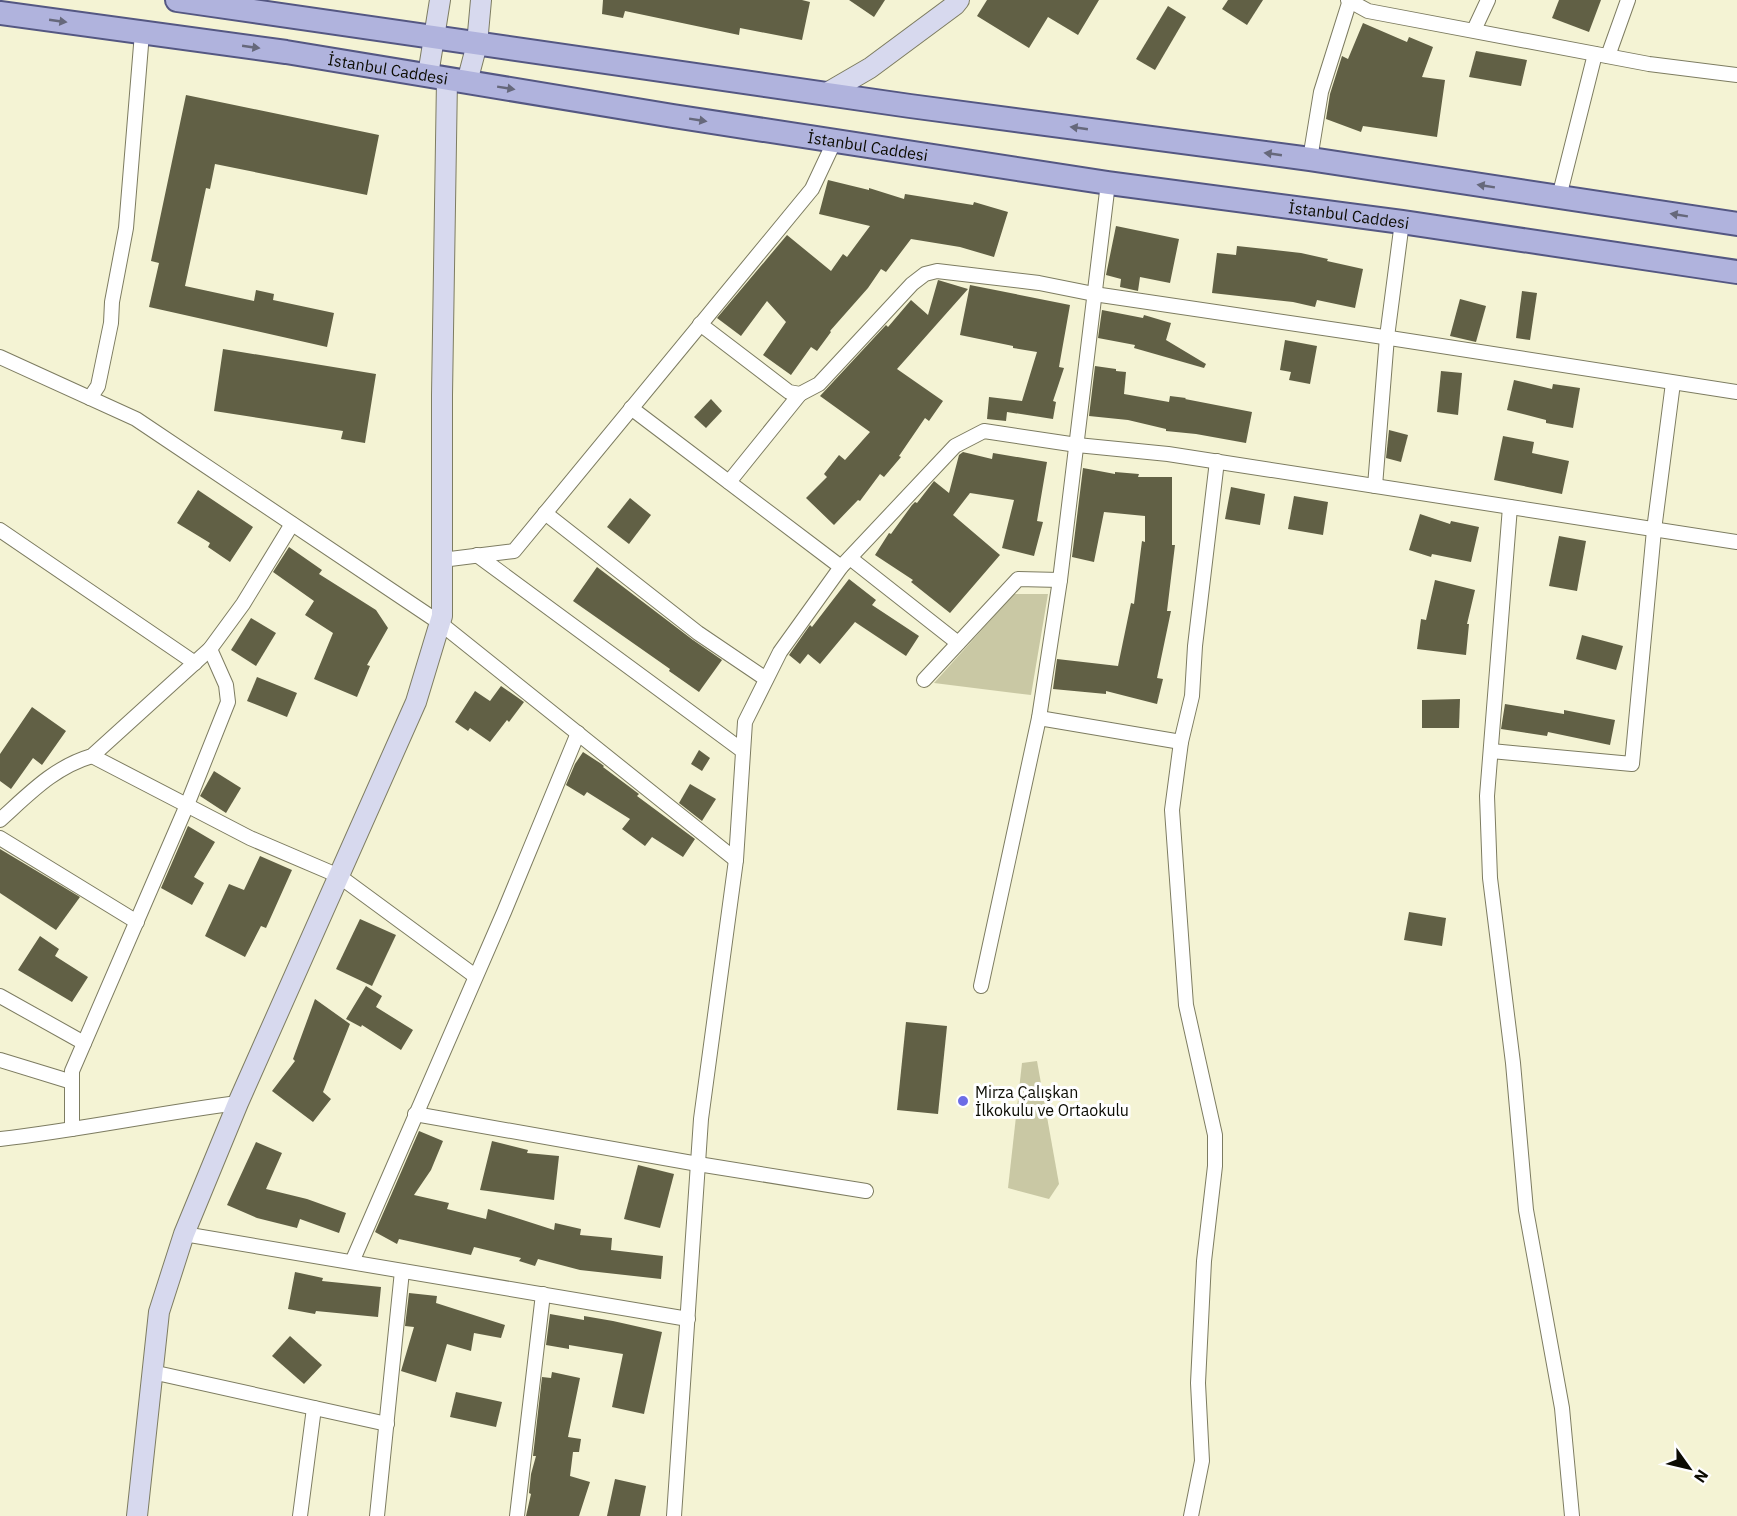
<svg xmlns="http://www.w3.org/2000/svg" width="1737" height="1516" viewBox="0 0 1737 1516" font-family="'IBM Plex Sans',sans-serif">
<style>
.green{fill:#c9c8a4}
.building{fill:#616045}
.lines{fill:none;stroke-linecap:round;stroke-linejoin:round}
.street-casing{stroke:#7d7c61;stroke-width:16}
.secondary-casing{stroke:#7d7c61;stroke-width:22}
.primary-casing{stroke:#545782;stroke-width:26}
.street{stroke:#fff;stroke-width:14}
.secondary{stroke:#d7d9ee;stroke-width:20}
.primary{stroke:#b0b3dd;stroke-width:22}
.oneway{fill:#66687b}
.poi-dot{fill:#6c6ce6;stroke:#fff;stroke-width:2}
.labels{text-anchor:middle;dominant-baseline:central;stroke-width:6;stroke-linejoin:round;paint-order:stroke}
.street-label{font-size:16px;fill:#0c0c03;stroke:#fff}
.poi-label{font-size:16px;fill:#0c0c03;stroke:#fff;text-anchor:start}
</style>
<rect width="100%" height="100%" fill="#f4f3d4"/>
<g class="green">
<polygon points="1014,594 1048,594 1031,695 934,683"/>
<polygon points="1037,1061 1059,1184 1049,1199 1008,1188 1022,1063"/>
</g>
<g class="building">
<polygon points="603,0 802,0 810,2 802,40 740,28 739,35 625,11 623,18 602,14"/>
<polygon points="849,0 885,0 874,17"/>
<polygon points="987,0 1099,0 1078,35 1048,17 1029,48 977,16"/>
<polygon points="1228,0 1263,0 1247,25 1222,9"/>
<polygon points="1559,0 1601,0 1589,32 1552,18"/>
<polygon points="1168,6 1186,17 1155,70 1136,59"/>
<polygon points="1363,23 1407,42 1409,37 1433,47 1422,77 1445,80 1437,137 1363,126 1361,132 1326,119 1330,94 1342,56 1348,59"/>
<polygon points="1476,51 1527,60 1521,86 1469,77"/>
<polygon points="186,95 379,135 367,195 215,164 210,189 206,188 185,286 254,301 256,290 274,294 273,300 334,313 327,347 149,307 159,263 151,261"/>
<polygon points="828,180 869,190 869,188 904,199 905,194 973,205 974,202 1008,212 994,257 960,247 911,239 886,272 881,269 868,288 830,331 831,332 817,351 811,347 791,375 763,355 786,322 767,301 741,336 717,318 787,235 831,271 843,254 847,257 870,226 819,214"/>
<polygon points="1116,226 1179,239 1170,283 1140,277 1138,291 1120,287 1121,279 1106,275"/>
<polygon points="1237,246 1301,253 1328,259 1327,261 1363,269 1355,308 1317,300 1315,307 1293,302 1212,293 1217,253 1236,255"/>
<polygon points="938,280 968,289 897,369 943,401 929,421 925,418 899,456 901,457 884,477 880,474 860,501 858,500 834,525 806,498 827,477 824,474 839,455 845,460 870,432 820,396 886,325 888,327 911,300 928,315"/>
<polygon points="970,285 1070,305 1059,367 1064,368 1053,401 1056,402 1053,419 1007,412 1006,421 987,419 989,397 1022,401 1037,352 1013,348 1013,346 960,335"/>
<polygon points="1522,291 1537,293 1530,340 1516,338"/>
<polygon points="1460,299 1486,306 1476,342 1450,336"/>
<polygon points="1102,310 1143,318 1144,315 1171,323 1166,340 1206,364 1204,368 1134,348 1135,345 1098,338"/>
<polygon points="1285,340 1317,346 1310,384 1289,380 1291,372 1280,370"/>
<polygon points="223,349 376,374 365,443 341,439 343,431 214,411"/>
<polygon points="1095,366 1116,369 1116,371 1126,372 1124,394 1169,402 1170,396 1186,398 1185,399 1252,412 1246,443 1196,434 1166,431 1166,429 1128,420 1089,416"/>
<polygon points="1441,371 1462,373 1458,415 1437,412"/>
<polygon points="1514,380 1552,389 1553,384 1580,388 1573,428 1546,423 1546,420 1507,410"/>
<polygon points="711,399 722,411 706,428 694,417"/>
<polygon points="1389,430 1408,435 1401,462 1386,458"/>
<polygon points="1503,436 1534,442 1532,453 1569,461 1562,494 1494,480"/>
<polygon points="963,452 992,459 993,453 1047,462 1037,521 1043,522 1034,556 1002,548 1014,500 970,493 953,515 1000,555 950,613 911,582 913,580 875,555 889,533 891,534 912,505 915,502 917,503 934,481 949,493 959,455"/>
<polygon points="1083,468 1115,474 1115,472 1139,474 1138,477 1172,477 1172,545 1175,545 1167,611 1171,611 1157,678 1163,679 1157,704 1106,691 1106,694 1053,689 1057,659 1118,666 1131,603 1134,604 1142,541 1145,542 1145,516 1104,512 1094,562 1072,557"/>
<polygon points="1231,487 1265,494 1260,525 1225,519"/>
<polygon points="198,490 253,527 230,562 208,547 210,543 177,523"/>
<polygon points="1294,496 1328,502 1323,535 1288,529"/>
<polygon points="630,498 651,515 629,544 607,527"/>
<polygon points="1420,514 1450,524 1451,521 1479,527 1471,562 1432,554 1431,557 1409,550"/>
<polygon points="1559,536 1586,541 1577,591 1549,586"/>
<polygon points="289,547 322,570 319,574 376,610 388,628 367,665 370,666 357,697 314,679 333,633 305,615 314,601 273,572"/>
<polygon points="597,567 693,640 722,660 699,692 669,671 670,669 573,601"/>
<polygon points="849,579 876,600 872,605 919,636 906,656 855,622 820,664 808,654 800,664 789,655 810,625 812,627"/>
<polygon points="1435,580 1475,590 1467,624 1469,624 1466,655 1417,649 1421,619 1426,620"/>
<polygon points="251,618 276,633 256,666 231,650"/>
<polygon points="1582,635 1623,646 1616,670 1576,659"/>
<polygon points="257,677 297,693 287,717 247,701"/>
<polygon points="501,686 524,702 509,722 507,720 490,742 470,728 468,731 455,722 475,691 490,701"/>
<polygon points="1460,699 1459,728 1422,728 1422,700"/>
<polygon points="1505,704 1564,714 1564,710 1615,720 1610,745 1548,732 1547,736 1501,729"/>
<polygon points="32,707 66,731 42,765 33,758 11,789 0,781 0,754"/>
<polygon points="699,750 710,758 702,771 691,764"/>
<polygon points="583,752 600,763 604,766 603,767 639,794 637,796 695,839 683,857 652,837 645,846 622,829 630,819 587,792 584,796 566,785 575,764"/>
<polygon points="214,771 241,788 226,813 200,796"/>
<polygon points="690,784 716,799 702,821 679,803"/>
<polygon points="188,826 215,842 194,877 204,883 192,905 161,888"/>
<polygon points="0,849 80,897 56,930 0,893"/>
<polygon points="260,856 292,870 266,928 261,926 245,957 205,936 229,884 244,890"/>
<polygon points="1409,912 1446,918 1442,946 1404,940"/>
<polygon points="360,919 396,935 372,986 336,969"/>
<polygon points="40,936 59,949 55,956 88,977 72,1002 18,970"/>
<polygon points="366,986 382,996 376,1007 413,1030 401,1050 362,1025 361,1027 346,1019"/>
<polygon points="315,999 350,1024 323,1092 331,1099 313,1122 272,1091 295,1061 293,1059"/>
<polygon points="906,1022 947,1026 938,1114 897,1110"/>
<polygon points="419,1131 443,1141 431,1170 414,1195 449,1203 447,1209 486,1219 488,1209 554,1230 555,1223 581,1229 580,1235 612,1238 611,1250 663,1256 661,1279 580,1270 538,1259 535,1266 519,1261 521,1258 474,1247 471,1255 399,1239 397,1244 375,1232"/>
<polygon points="492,1141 528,1150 527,1153 559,1156 554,1200 480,1190"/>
<polygon points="256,1142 282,1153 266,1189 307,1199 346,1213 339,1233 300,1219 297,1228 257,1218 227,1205"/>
<polygon points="638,1165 674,1174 660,1228 624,1219"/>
<polygon points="295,1272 323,1278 322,1281 381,1287 378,1317 316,1311 315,1314 288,1309"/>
<polygon points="409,1293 437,1296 436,1303 505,1325 501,1338 474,1333 471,1351 447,1344 436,1382 401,1371 414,1327 405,1326"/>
<polygon points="550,1314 584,1320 584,1316 613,1321 662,1332 644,1414 612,1407 623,1354 569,1345 569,1349 546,1345"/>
<polygon points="290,1336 322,1365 304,1384 272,1356"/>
<polygon points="552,1372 580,1378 568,1437 581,1439 579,1452 573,1452 570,1476 590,1482 579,1516 526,1516 531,1494 529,1493 531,1474 536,1456 533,1456 542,1377 551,1378"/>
<polygon points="456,1392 502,1402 496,1427 450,1417"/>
<polygon points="615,1479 646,1486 640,1516 607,1516"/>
</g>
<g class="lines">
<defs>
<g id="street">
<polyline points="1348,0 1368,11 1649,64 1737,75"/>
<polyline points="1474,30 1488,0"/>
<polyline points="1608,56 1628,0"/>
<polyline points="1310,159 1321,92 1350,0"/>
<polyline points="1559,197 1595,54"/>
<polyline points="700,324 789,392 800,394 819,384 912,284 925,274 937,271 1039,283 1094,294 1364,334 1737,392"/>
<polyline points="0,357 136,419 440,623 736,860"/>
<polyline points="90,398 98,386 111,323 112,302 126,228 142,33"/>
<polyline points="631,408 841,567"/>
<polyline points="729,482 800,394"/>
<polyline points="1375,486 1387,337 1402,222"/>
<polyline points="1510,507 1487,796 1490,878 1513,1063 1526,1210 1562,1408 1572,1516"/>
<polyline points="545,513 698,633 766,679"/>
<polyline points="0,530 195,663"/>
<polyline points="477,555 743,751"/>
<polyline points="850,558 958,643"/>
<polyline points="442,560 514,551 812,189 835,140"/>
<polyline points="924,680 1018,579 1060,580"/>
<polyline points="1039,718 1181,742"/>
<polyline points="1491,751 1632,764 1654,530 1673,383"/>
<polyline points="92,756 250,838 339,876 475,976"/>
<path d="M0,820C29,794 54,767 92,756L210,649L243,604L292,524"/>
<polyline points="0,838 137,922"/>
<polyline points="981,986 1039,718 1060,580 1108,183"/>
<polyline points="0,996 84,1043"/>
<polyline points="0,1060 72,1082"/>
<polyline points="415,1114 698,1164 866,1191"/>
<polyline points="72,1129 72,1071 187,805 228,702 226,685 210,649"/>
<path d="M0,1139C80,1130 159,1113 238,1103"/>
<polyline points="184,1234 688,1319"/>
<polyline points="352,1262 504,912 578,733"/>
<polyline points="152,1372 387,1424"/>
<polyline points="300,1516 314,1408"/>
<polyline points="377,1516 402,1271"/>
<polyline points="517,1516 543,1294"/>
<polyline points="674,1516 701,1119 736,860 745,722 780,652 841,567 955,446 984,431 1077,445 1168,454 1737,542"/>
<polyline points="1191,1516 1202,1461 1198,1383 1204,1261 1215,1166 1215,1135 1186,1005 1172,810 1181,742 1192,696 1195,646 1217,461"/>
</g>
<g id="secondary">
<polyline points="428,75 440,0"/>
<polyline points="467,82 477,44 481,0"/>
<polyline points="827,93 870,68 955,5 959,0"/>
<polyline points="137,1516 159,1312 184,1234 238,1103 416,702 442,616 442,395 447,79"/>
</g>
<g id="primary">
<polyline points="177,0 910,106 1310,159 1737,224"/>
<path id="s1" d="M0,13L286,52L673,116L1108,183L1402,222L1737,272"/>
</g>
</defs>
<use href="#street" class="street-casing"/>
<use href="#secondary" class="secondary-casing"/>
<use href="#primary" class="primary-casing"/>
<use href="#street" class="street"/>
<use href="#secondary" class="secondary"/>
<use href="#primary" class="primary"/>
</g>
<defs><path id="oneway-solid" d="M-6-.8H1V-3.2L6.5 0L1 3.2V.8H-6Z" transform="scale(1.5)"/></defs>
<g class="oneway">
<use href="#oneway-solid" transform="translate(58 21) rotate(8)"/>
<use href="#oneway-solid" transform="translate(251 47) rotate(8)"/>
<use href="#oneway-solid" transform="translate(506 88) rotate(9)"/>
<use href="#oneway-solid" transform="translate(698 120) rotate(9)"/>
<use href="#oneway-solid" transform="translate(1079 128) rotate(-172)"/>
<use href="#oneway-solid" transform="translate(1273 154) rotate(-172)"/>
<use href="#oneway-solid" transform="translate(1486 186) rotate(-171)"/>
<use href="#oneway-solid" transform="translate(1679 215) rotate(-171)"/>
</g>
<circle class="poi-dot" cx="963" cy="1101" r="6"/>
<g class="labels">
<g class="street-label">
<text stroke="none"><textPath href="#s1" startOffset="392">İstanbul Caddesi</textPath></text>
<text stroke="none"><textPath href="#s1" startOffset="878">İstanbul Caddesi</textPath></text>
<text stroke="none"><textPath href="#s1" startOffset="1364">İstanbul Caddesi</textPath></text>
</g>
<g class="poi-label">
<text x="975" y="1092">Mirza Çalışkan<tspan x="975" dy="18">İlkokulu ve Ortaokulu</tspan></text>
</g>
</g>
<g transform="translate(1689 1468) rotate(124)" stroke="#ffffff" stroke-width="4.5" paint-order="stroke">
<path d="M0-4.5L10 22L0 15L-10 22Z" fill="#0c0c03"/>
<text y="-9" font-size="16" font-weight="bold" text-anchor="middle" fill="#0c0c03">N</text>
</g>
</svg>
